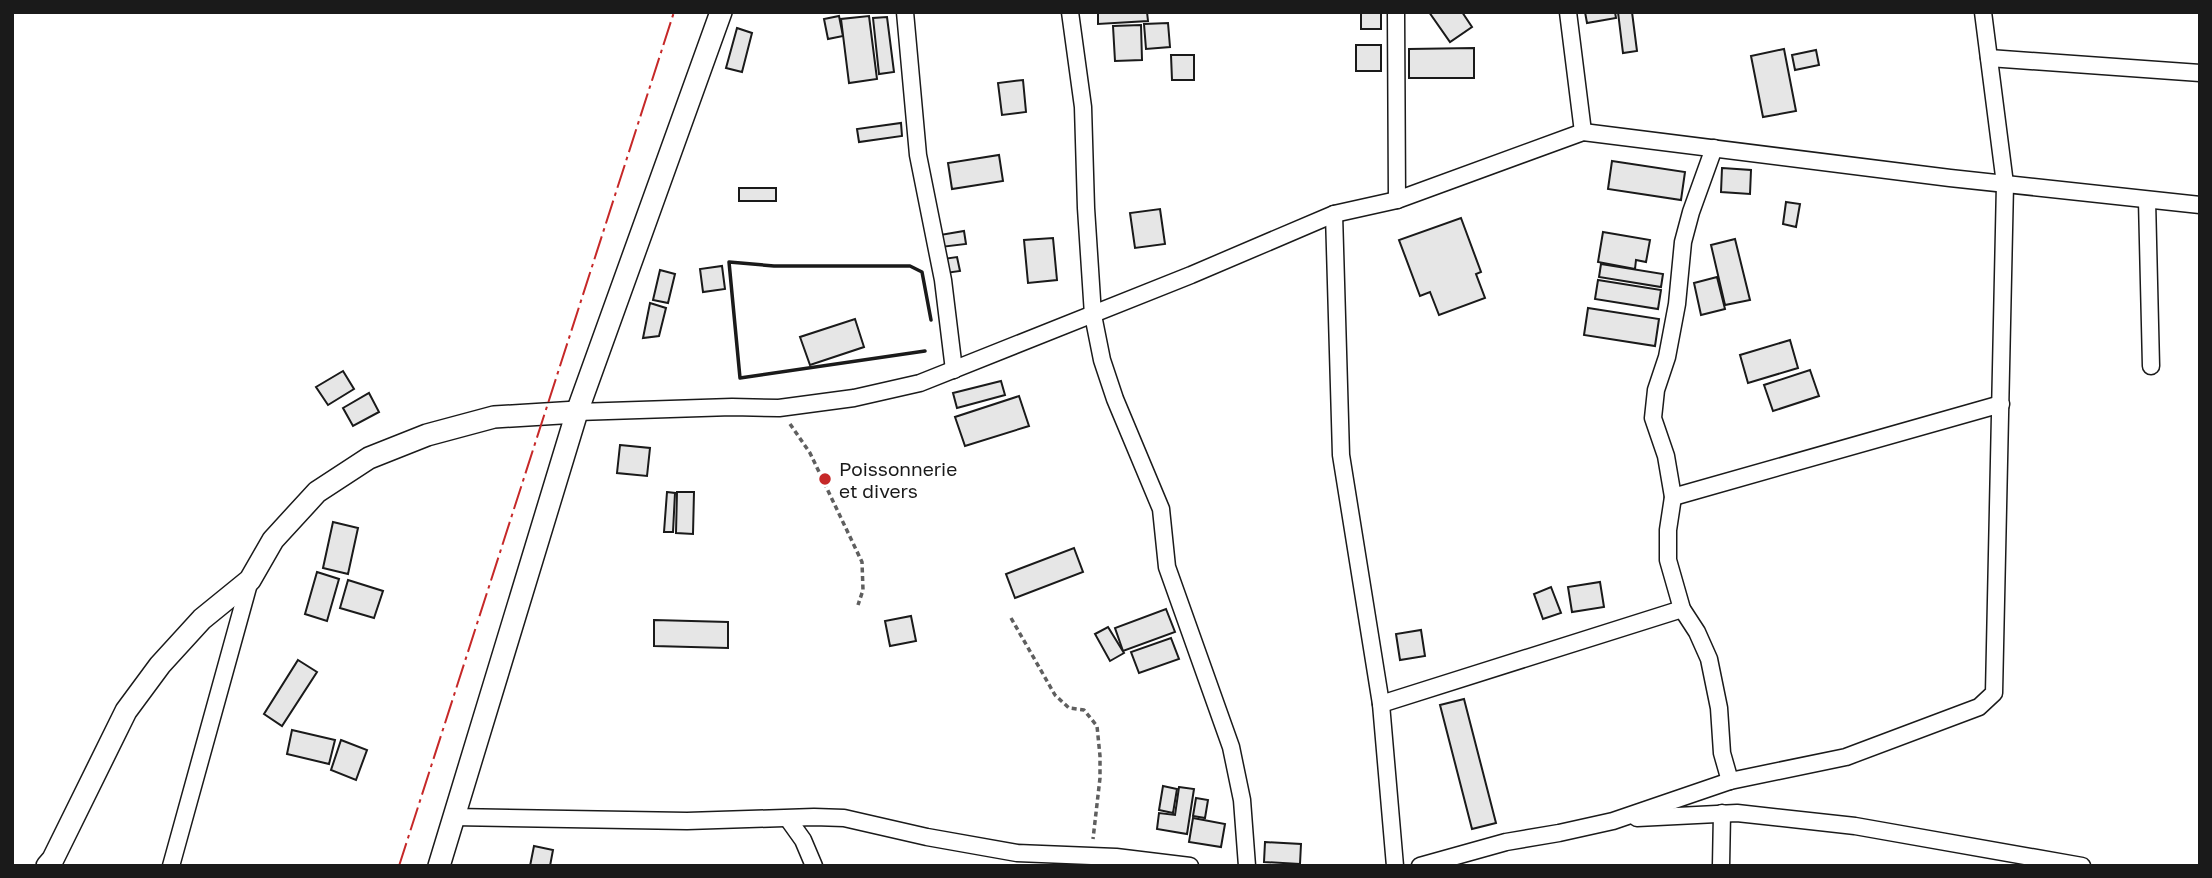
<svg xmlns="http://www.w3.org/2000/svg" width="2212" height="878" viewBox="0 0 2212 878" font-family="'Golos Text',sans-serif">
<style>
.building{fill:#e6e6e6;stroke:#1a1a1a;stroke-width:2}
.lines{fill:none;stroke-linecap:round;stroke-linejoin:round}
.minor-casing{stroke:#1a1a1a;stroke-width:19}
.tertiary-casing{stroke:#1a1a1a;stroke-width:24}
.path{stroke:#5f5f5f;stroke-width:3.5;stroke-dasharray:5 3.5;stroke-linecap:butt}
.minor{stroke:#fff;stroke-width:16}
.tertiary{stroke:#fff;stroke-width:21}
.wall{stroke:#1a1a1a;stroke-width:3.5}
.power{stroke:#c62828;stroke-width:2;stroke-dasharray:24 5 3.5 5;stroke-linecap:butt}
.poi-dot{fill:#c62828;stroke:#fff;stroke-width:2.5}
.labels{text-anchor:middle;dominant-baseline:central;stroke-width:5;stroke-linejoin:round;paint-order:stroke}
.poi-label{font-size:19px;fill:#1a1a1a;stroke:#fff;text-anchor:start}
</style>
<rect width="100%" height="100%" fill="#fff"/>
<g class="building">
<polygon points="1098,12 1147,12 1148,21 1098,24"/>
<rect x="1361" y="12" width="20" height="17"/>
<polygon points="1429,12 1462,12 1472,27 1450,42"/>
<polygon points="1585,12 1615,12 1616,18 1587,23"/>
<polygon points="1618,12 1632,12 1637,51 1623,53"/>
<polygon points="839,16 843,36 828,39 824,19"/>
<polygon points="869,16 877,79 849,83 841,19"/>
<polygon points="887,17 894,72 879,74 873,18"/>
<polygon points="1168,23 1170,47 1146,49 1144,24"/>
<polygon points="1141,25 1142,60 1115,61 1113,26"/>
<polygon points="737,28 752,33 742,72 726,68"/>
<rect x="1356" y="45" width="25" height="26"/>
<polygon points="1474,48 1474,78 1409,78 1409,49"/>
<polygon points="1784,49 1796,111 1763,117 1751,56"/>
<polygon points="1816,50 1819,65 1795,70 1792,55"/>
<polygon points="1171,55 1194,55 1194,80 1172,80"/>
<polygon points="1023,80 1026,112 1002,115 998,83"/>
<polygon points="901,123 902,136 859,142 857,129"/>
<polygon points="999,155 1003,181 952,189 948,163"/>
<polygon points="1612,161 1685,172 1681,200 1608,189"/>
<polygon points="1722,168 1751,170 1750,194 1721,192"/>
<rect x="739" y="188" width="37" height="13"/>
<polygon points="1786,202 1800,204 1796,227 1783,224"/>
<polygon points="1160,209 1165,244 1135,248 1130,213"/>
<polygon points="1461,218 1481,272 1476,274 1485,298 1439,315 1430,292 1420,296 1399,240"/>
<polygon points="964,231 966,244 941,247 940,235"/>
<polygon points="1603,232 1650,240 1646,262 1636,260 1635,269 1598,262"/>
<polygon points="1053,238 1057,280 1028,283 1024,240"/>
<polygon points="1735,239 1750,300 1725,305 1711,245"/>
<polygon points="957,257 960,271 946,273 943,259"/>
<polygon points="1601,264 1663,274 1661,287 1599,277"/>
<polygon points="722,266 725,289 703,292 700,269"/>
<polygon points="660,270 675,274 668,303 653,300"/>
<polygon points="1717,277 1725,309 1701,315 1694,283"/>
<polygon points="1598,280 1661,290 1658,309 1595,299"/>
<polygon points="650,303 666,308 659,336 643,338"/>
<polygon points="1588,308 1659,319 1655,346 1584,335"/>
<polygon points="855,319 864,347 810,365 800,337"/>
<polygon points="1790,340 1798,368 1748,383 1740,355"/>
<polygon points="1810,370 1819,396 1773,411 1764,385"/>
<polygon points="343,371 354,389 328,405 316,387"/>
<polygon points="1001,381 1005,395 957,408 953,393"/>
<polygon points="369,393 379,412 353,426 343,408"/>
<polygon points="1019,396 1029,426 965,446 955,417"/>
<polygon points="620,445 650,448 647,476 617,473"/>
<polygon points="667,492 675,493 673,532 664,532"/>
<polygon points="677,492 694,492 693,534 676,533"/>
<polygon points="333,522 358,528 348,574 323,568"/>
<polygon points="1074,548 1083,572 1015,598 1006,574"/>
<polygon points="317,572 339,579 327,621 305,614"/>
<polygon points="348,580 383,591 374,618 340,608"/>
<polygon points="1600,582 1604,607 1572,612 1568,587"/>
<polygon points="1551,587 1561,613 1543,619 1534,594"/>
<polygon points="1166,609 1175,632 1123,651 1115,628"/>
<polygon points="911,616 916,641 890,646 885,621"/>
<polygon points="654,620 728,622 728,648 654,646"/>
<polygon points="1108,627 1124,653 1110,661 1095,634"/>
<polygon points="1421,630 1425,656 1400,660 1396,634"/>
<polygon points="1171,638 1179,659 1139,673 1131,652"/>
<polygon points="298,660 317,672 282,726 264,714"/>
<polygon points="1464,699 1496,823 1472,829 1440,705"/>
<polygon points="292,730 335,740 329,764 287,754"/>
<polygon points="341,740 367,750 356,780 331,770"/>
<polygon points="1163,786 1177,789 1173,813 1159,810"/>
<polygon points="1179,787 1194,789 1187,834 1157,829 1159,813 1175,815"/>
<polygon points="1196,798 1208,800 1205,818 1193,816"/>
<polygon points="1193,818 1225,824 1221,847 1189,842"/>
<polygon points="1265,842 1301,844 1300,864 1264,862"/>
<polygon points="534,846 553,850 550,866 530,866"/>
</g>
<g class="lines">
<defs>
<g id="minor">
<polyline points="905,12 918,155 943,280 954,370"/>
<polyline points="1070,12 1083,107 1086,208 1093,315 1102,360 1115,399 1161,509 1167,567 1231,747 1242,800 1247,866"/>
<polyline points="1396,12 1397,200"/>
<polyline points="1568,12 1583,132"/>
<polyline points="1989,58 2200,73"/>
<polyline points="1714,148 1691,212 1683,242 1677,304 1667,357 1656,390 1653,418 1666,456 1673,497 1668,530 1668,560 1682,609 1697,632 1709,659 1719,708 1722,753 1730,781"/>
<polyline points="2147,200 2151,366"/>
<polyline points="1334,214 1341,455 1381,704 1395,866"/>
<polyline points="577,412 732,407 779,408 854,398 920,383 1191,275 1334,214 1397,200 1583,132 1950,178 2200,205"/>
<polyline points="1673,497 2001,404"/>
<polyline points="1381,704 1682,609"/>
<polyline points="453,817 687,821 814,817 844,818 927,837 1017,853 1116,857 1190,866"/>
<polyline points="1637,818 1737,813 1855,826 2082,866"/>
<polyline points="788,819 803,840 814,866"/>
<polyline points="171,866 250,580"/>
<polyline points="1420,866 1506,842 1559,833 1613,821 1730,781 1846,757 1979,707 1994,693 2005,184 1983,12"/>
<polyline points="1721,866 1722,813"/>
</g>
<g id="tertiary">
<polyline points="47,866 53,859 126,711 160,665 202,619 250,580 273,540 317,492 369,458 427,435 494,417 577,412"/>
<polyline points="439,866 577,412 721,12"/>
</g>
</defs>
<use href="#minor" class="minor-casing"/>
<use href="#tertiary" class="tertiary-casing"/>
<g class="path">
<polyline points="790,424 810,453 862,562 863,590 858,605"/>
<polyline points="1011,618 1055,695 1069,708 1084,710 1097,726 1100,756 1100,778 1093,839"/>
</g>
<use href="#minor" class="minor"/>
<use href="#tertiary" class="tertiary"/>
<polyline class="wall" points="925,351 740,378 729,262 774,266 910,266 922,272 931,320"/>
<polyline class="power" points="399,866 674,12"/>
</g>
<circle class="poi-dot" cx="825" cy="479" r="7"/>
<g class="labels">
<g class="poi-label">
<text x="839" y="468">Poissonnerie<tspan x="839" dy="22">et divers</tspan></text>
</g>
</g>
<rect width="2212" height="878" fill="none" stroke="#1a1a1a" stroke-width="28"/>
</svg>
